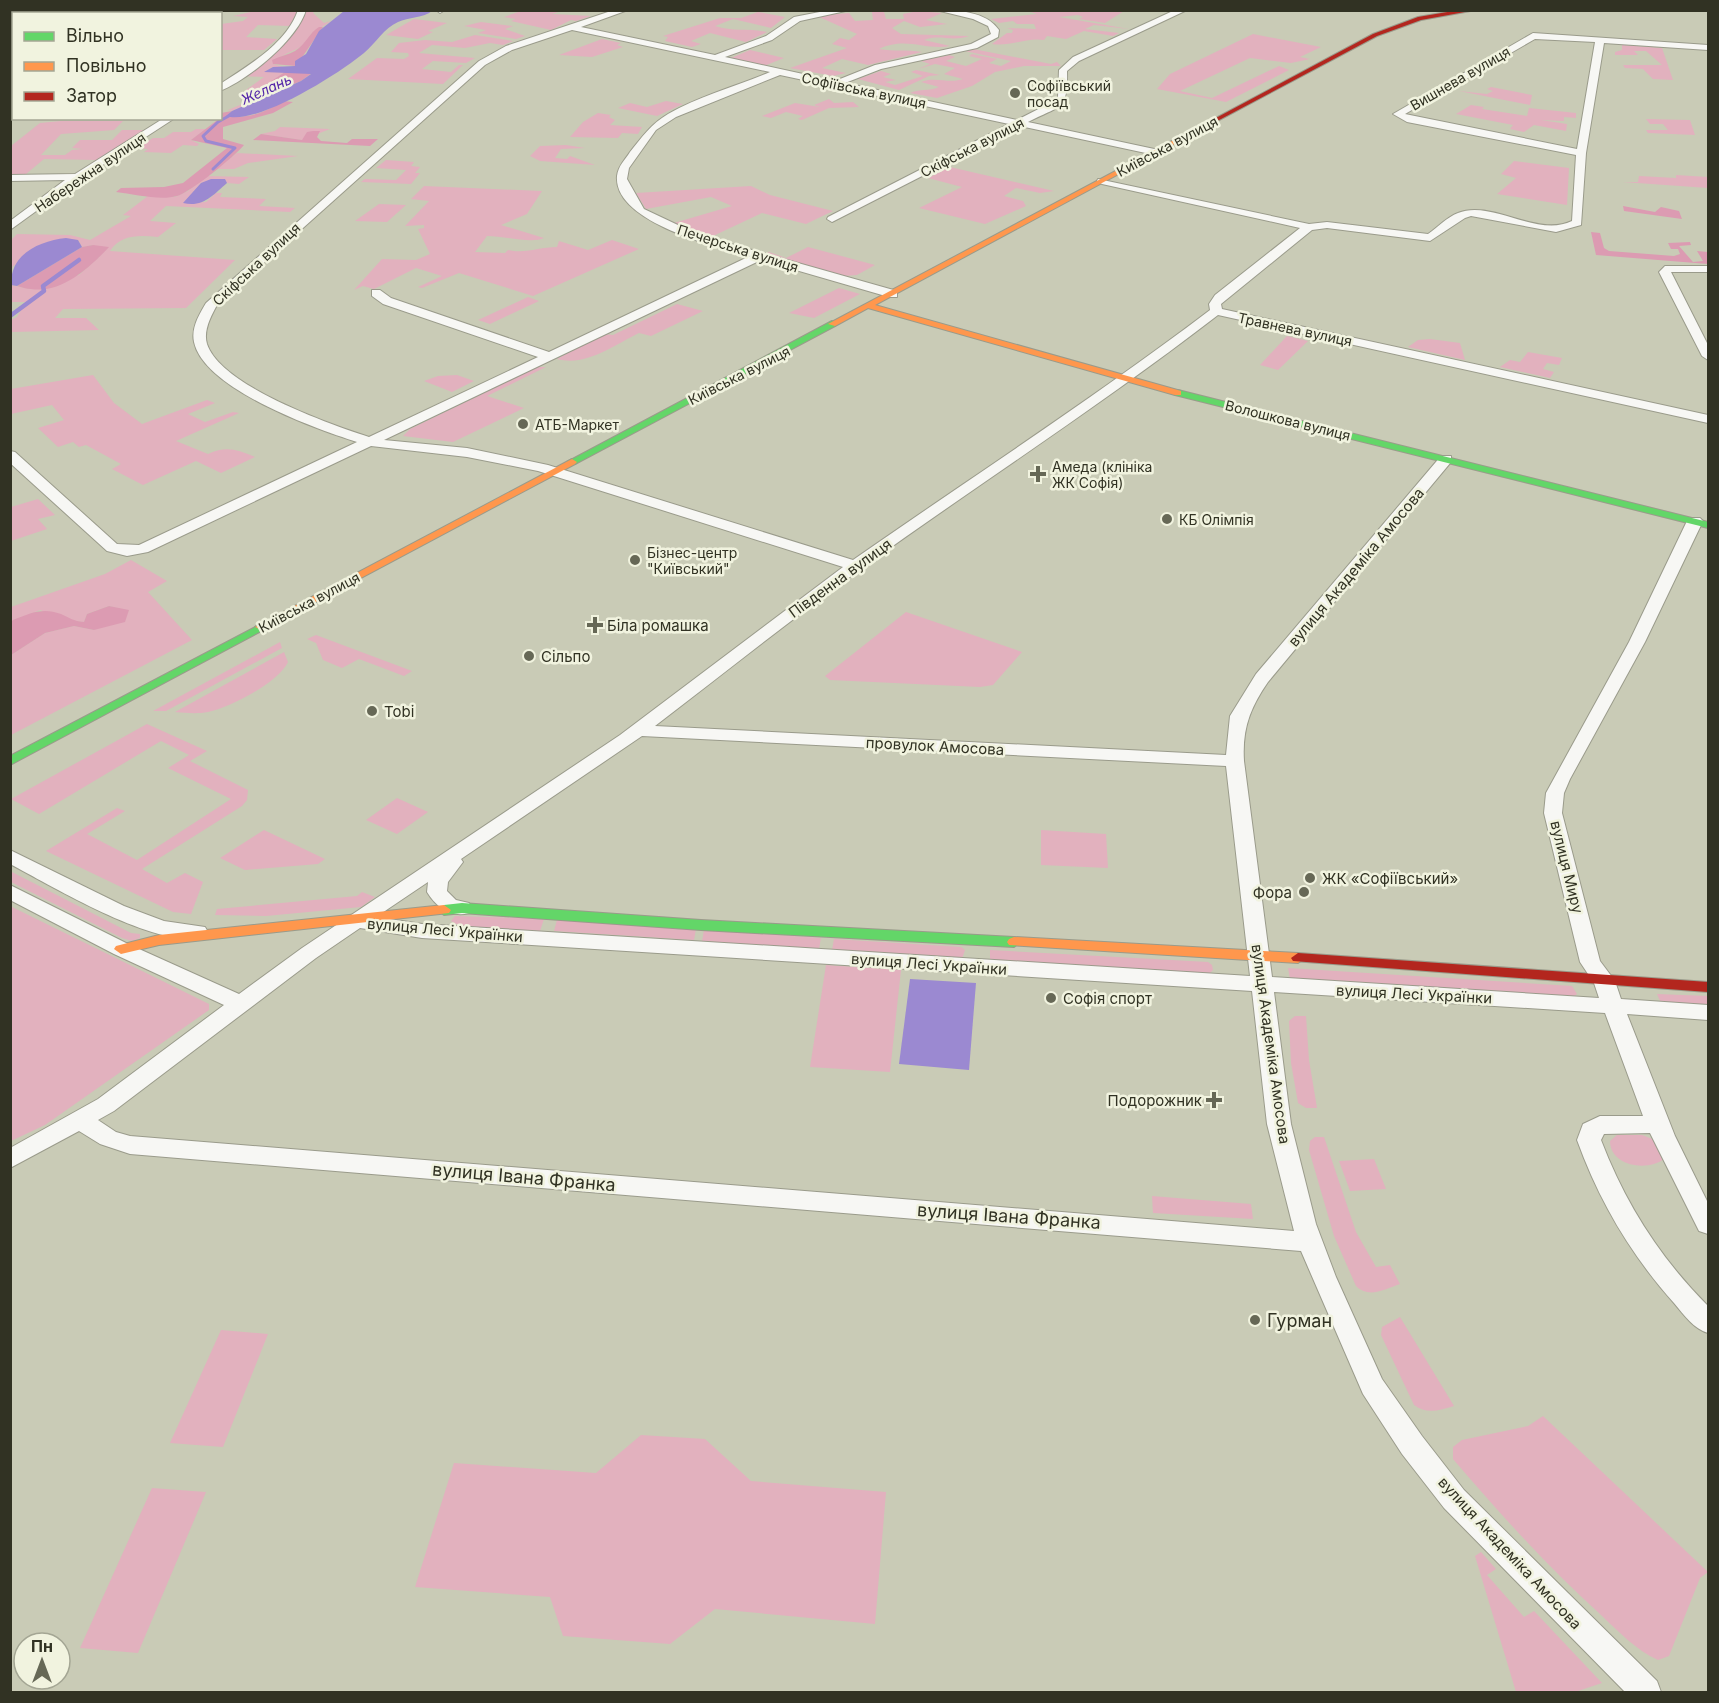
<svg xmlns="http://www.w3.org/2000/svg" width="1719" height="1703" viewBox="0 0 1719 1703" font-family="Inter,sans-serif">
<style>
.green{fill:#e2b1be}
.forest{fill:#dc9bb2}
.water{fill:#9b89d1}
.lines{fill:none;stroke-linecap:round;stroke-linejoin:round}
.stream-far1{stroke:#9b89d1;stroke-width:3}
.stream{stroke:#9b89d1;stroke-width:4.5}
.street-casing{stroke:#9a9b8b;stroke-width:2}
.fast-casing{stroke:#9a9b8b;stroke-width:2}
.slow-casing{stroke:#9a9b8b;stroke-width:2}
.jam-casing{stroke:#9a9b8b;stroke-width:2}
.street{fill:#f7f7f4;fill-rule:evenodd}
.fast{fill:#63d668;fill-rule:evenodd}
.slow{fill:#ff974d;fill-rule:evenodd}
.jam{fill:#b3261e;fill-rule:evenodd}
.poi-dot{fill:#666856;stroke:#f1f3df;stroke-width:2}
.labels{text-anchor:middle;dominant-baseline:central;stroke-width:5;stroke-linejoin:round;paint-order:stroke}
.far-street-label{font-size:14px;fill:#313223;stroke:#f1f3df}
.far-poi-label{font-size:14px;fill:#313223;stroke:#f1f3df;text-anchor:start}
.far-water-label{font-size:14px;font-style:italic;fill:#5224a8;stroke:#f1f3df}
.street-label{font-size:15px;fill:#313223;stroke:#f1f3df}
.poi-label{font-size:15px;fill:#313223;stroke:#f1f3df;text-anchor:start}
.near-street-label{font-size:18px;fill:#313223;stroke:#f1f3df}
.near-poi-label{font-size:18px;fill:#313223;stroke:#f1f3df;text-anchor:start}
</style>
<rect width="100%" height="100%" fill="#c9cbb6"/>
<g class="green">
<polygon points="11,10 118,10 118,11 111,14 14,14 13,43 11,43"/>
<polygon points="524,10 561,11 552,14 591,16 576,21 571,20 551,30 511,21 516,19 504,17"/>
<polygon points="255,11 298,11 290,26 258,25 246,37 277,39 264,50 221,50 221,24 243,21 248,17 233,16"/>
<path d="M305,11H315L313,13L324,23L331,21L311,34C305,52 283,50 273,64L283,67H273L266,71L285,72L262,89L267,95L232,111L228,110L252,100L249,99L260,91L246,90L264,77L242,76C260,61 302,34 305,11Z"/>
<path d="M918,11L942,13L926,20L947,24L920,27L904,21L892,28L901,34L969,36C951,42 940,34 924,40L950,46C926,51 906,36 879,49C894,52 907,49 922,52L868,65L842,59L822,68L846,73L833,76L790,68L847,48L832,44L840,38L849,40L857,34L817,16L849,13L855,21L873,20L872,12H884L886,19H904L903,14Z"/>
<path d="M1028,11H1124L1105,23L1079,19L1083,17L1078,15L1059,17L1129,29L1094,25L1085,29L1119,33L1113,36L1084,31L1066,39L1047,36L1044,40C1027,37 1010,47 992,44L1007,33H1012L1013,30L1007,28L1036,29L1034,24H1017L1013,21L999,23L991,19L1037,14Z"/>
<path d="M758,12L785,17L771,28L733,19L715,26C733,32 749,28 767,32L746,42L710,33L691,41L701,44L692,47L665,41L668,37L663,36L720,18H741Z"/>
<polygon points="414,19 447,23 428,31 433,32 418,39 386,35"/>
<polygon points="481,22 513,26 505,29 525,36 516,39 478,33 486,30 464,26"/>
<polygon points="1253,34 1321,47 1300,57 1310,59 1291,63 1250,58 1180,91 1212,98 1279,66 1289,70 1226,102 1157,89 1170,74"/>
<polygon points="475,35 513,41 503,45 490,43 465,48 432,45 419,53 475,58 466,63 433,61 422,69 451,72 459,65 463,65 443,84 348,79 377,58 404,59 409,56 408,53 391,52 399,43 425,40 452,42"/>
<polygon points="602,39 621,43 617,45 623,47 592,57 559,55"/>
<polygon points="1622,45 1662,48 1673,80 1653,79 1643,69 1625,68 1623,65 1662,65 1646,51 1634,51 1638,55 1615,55 1615,52 1622,50"/>
<path d="M973,49L1051,64L1057,62L1061,66H1024L995,72L972,86L937,98L910,93C921,88 928,92 939,87L921,82C935,76 949,84 963,79L944,74L955,68L935,64L918,69L930,64L921,61L949,55L955,57L946,61L966,66L982,59L969,56L972,54L997,59L989,63L1001,66L1011,61L965,51Z"/>
<polygon points="750,50 784,58 764,66 731,58"/>
<polygon points="916,70 940,75 929,76 899,90 858,79 881,71 891,74 883,77 896,80 885,82 895,85 923,76 911,72"/>
<polygon points="1491,87 1532,95 1530,105 1459,91 1487,94 1493,91 1487,89"/>
<polygon points="829,99 834,103 853,102 859,107 829,108 802,120 798,119 803,116 786,112 771,118 762,116 795,103 820,107 814,105"/>
<polygon points="666,101 683,104 657,116 618,108 630,103 647,107"/>
<polygon points="1471,105 1484,107 1482,109 1527,116 1529,108 1576,113 1576,118 1564,117 1564,121 1541,120 1567,124 1566,131 1534,125 1524,132 1510,129 1513,125 1456,114"/>
<polygon points="598,113 611,115 609,117 615,120 610,125 642,127 638,134 622,133 618,138 570,137 583,122"/>
<polygon points="1646,119 1690,120 1695,135 1648,133 1646,130 1668,130 1663,124 1650,124"/>
<polygon points="61,121 123,121 114,130 61,134 41,155 65,155 72,150 83,149 72,148 80,140 112,140 122,130 145,130 97,160 44,159 26,174 11,175 11,146 40,123"/>
<polygon points="280,127 330,129 302,140 261,134 275,131"/>
<polygon points="196,129 206,129 191,140 199,144 197,146 183,145 171,153 144,152 148,149 137,148 153,138 164,138 173,132 191,132"/>
<polygon points="566,145 585,148 561,149 555,158 567,159 570,156 595,165 540,161 530,156 540,146"/>
<polygon points="237,153 298,156 248,163 234,169 216,169"/>
<polygon points="386,160 414,162 411,166 420,167 415,173 420,173 411,184 361,182 365,179 396,180 406,170 376,168"/>
<polygon points="1514,161 1569,168 1567,205 1497,194 1516,178 1501,174"/>
<polygon points="950,167 1054,191 1040,193 1016,188 1004,196 1023,201 1026,206 985,224 919,208 962,187 928,178"/>
<polygon points="1676,175 1708,177 1708,188 1623,182 1638,182 1639,176 1676,178"/>
<path d="M206,176L249,177L239,184L227,183L225,179L201,183L184,203L206,202L216,193H222L220,197L266,199L259,206L295,208L290,212L166,206L150,221L176,223L158,237C137,235 121,235 110,251L235,260L186,308L63,309L55,318H86L99,330L11,332V320L17,317L26,302H11V285L30,289L79,275L100,256L93,245L82,247L78,240L13,266L11,271V240L17,234L70,235L90,240L131,216L123,215L148,196L175,197L188,191Z"/>
<path d="M424,186L542,191L527,214L501,225L544,238C532,244 504,236 487,236L475,252L505,253L508,250C526,254 539,247 557,247L559,241L588,250L612,240L639,249L533,296L459,273L422,288L418,287L442,276L416,268L374,289L363,286L354,290L382,259L416,260L430,254L418,229L424,228V225L405,226L429,201L411,199Z"/>
<polygon points="751,186 770,195 833,211 806,224 762,213 711,237 674,223 732,206 711,197 646,209 636,193"/>
<polygon points="379,204 406,205 387,222 355,221"/>
<polygon points="808,247 875,265 857,275 843,276 766,254 769,252 786,258"/>
<polygon points="839,288 860,294 814,318 789,313"/>
<polygon points="528,297 539,301 490,324 478,320"/>
<path d="M677,304L703,311L651,336L639,333C614,345 586,367 557,359L602,334L613,335Z"/>
<polygon points="1287,336 1308,341 1278,370 1260,365"/>
<polygon points="1430,339 1460,343 1465,360 1408,347 1418,340"/>
<polygon points="1528,352 1562,358 1559,365 1547,363 1543,369 1554,372 1550,378 1500,367 1510,360 1520,362"/>
<polygon points="537,367 546,367 487,396 524,408 453,442 403,436 410,429"/>
<path d="M93,375L114,403L142,424L207,400L215,403L188,414L205,422L233,412L239,413L176,441L208,454C226,446 236,449 255,457L221,473L196,461L143,485L112,469L121,464L86,445L79,447L73,442L58,447L38,428L64,420L52,405L11,414V389Z"/>
<polygon points="457,375 474,381 452,392 424,381 438,376"/>
<polygon points="38,499 55,515 38,519 47,529 11,541 11,507"/>
<polygon points="131,560 167,581 148,592 192,640 11,735 11,655 45,633 74,626 94,630 129,611 109,606 87,614 84,622 71,621 40,610 11,622 11,607 105,574"/>
<polygon points="906,612 1022,652 993,685 980,687 830,680 825,676"/>
<polygon points="316,635 412,671 404,676 359,659 342,668 323,660 316,643 307,639"/>
<polygon points="280,642 282,648 166,711 153,711"/>
<path d="M284,652L288,662C279,682 230,708 208,712C198,714 186,713 175,712Z"/>
<polygon points="147,724 207,751 190,761 248,790 247,800 242,806 142,869 167,883 185,873 203,882 191,914 173,912 46,851 117,808 125,811 87,834 137,860 231,799 168,768 189,755 161,741 39,814 11,799"/>
<polygon points="397,798 428,812 397,834 366,820"/>
<polygon points="264,830 325,859 318,864 245,870 220,858"/>
<polygon points="1041,830 1106,834 1108,868 1041,865"/>
<polygon points="10,871 131,933 140,934 140,938 132,941 122,938 11,882"/>
<polygon points="362,892 375,897 361,907 266,916 215,915 217,909 357,896"/>
<polygon points="10,906 209,1004 209,1010 45,1125 11,1141"/>
<polygon points="455,916 544,919 540,931 460,926 451,921"/>
<polygon points="557,920 696,929 694,940 554,931"/>
<polygon points="704,930 821,938 819,949 702,941"/>
<polygon points="834,939 961,947 965,950 962,959 832,950"/>
<polygon points="990,950 1208,962 1212,965 1213,970 1210,973 990,961"/>
<polygon points="826,965 901,970 890,1072 810,1067"/>
<polygon points="1288,968 1572,986 1577,994 1573,997 1290,979"/>
<polygon points="1657,994 1708,996 1708,1005 1661,1003"/>
<polygon points="1295,1016 1306,1016 1309,1060 1317,1108 1306,1108 1298,1103 1291,1063 1289,1021"/>
<path d="M1617,1135H1642L1655,1140L1664,1159C1647,1172 1610,1166 1610,1141Z"/>
<path d="M1315,1137H1324L1356,1232L1376,1267L1390,1265L1400,1284C1385,1289 1369,1299 1356,1286L1334,1236L1309,1150L1310,1141Z"/>
<polygon points="1374,1159 1386,1189 1350,1191 1339,1161"/>
<polygon points="1152,1196 1251,1204 1253,1219 1153,1213"/>
<path d="M1400,1317L1454,1406C1440,1410 1427,1415 1414,1405L1381,1335L1382,1327Z"/>
<polygon points="221,1330 268,1334 223,1447 170,1443"/>
<path d="M1543,1416L1708,1572L1700,1578L1669,1656L1658,1660C1636,1650 1619,1632 1601,1615C1548,1567 1500,1514 1453,1459V1447L1462,1440L1528,1426Z"/>
<polygon points="641,1435 705,1439 751,1481 886,1492 875,1624 715,1609 670,1644 563,1636 550,1597 415,1587 454,1463 596,1473"/>
<polygon points="152,1488 206,1492 138,1653 80,1648"/>
<polygon points="1481,1552 1496,1569 1487,1575 1524,1617 1534,1611 1602,1683 1575,1692 1516,1692 1475,1556"/>
</g>
<g class="forest">
<path d="M319,27H323L296,66L273,64L272,60C280,56 288,55 295,51C306,44 309,33 319,27Z"/>
<polygon points="285,72 312,73 301,81 267,95 261,88"/>
<path d="M284,101L293,102L273,113L223,127V139L244,145C234,157 191,192 177,196C160,201 134,194 116,192L121,188L164,187L183,183L227,148L191,140L220,118L221,113L232,111L227,116C250,119 264,112 284,101Z"/>
<polygon points="313,131 320,131 317,137 321,141 347,143 352,139 378,139 370,146 253,140 261,134 302,140 307,132"/>
<polygon points="1623,206 1655,212 1661,207 1679,211 1682,219 1624,211"/>
<polygon points="1591,232 1600,233 1604,248 1609,251 1674,256 1680,254 1678,249 1671,249 1668,243 1690,242 1691,245 1679,246 1693,262 1703,261 1697,251 1708,252 1708,264 1596,255"/>
<path d="M93,245L109,247C90,267 62,294 31,289C26,289 22,287 17,286L82,247Z"/>
<path d="M109,606L129,610L125,622L94,630L74,626L45,633L11,655V622L13,620C30,613 43,607 61,614C70,618 73,621 84,622L87,614Z"/>
</g>
<g class="water">
<path d="M344,11H432C424,18 408,17 398,22C384,28 376,43 364,53C340,73 257,126 226,116L232,111L301,81L311,74L264,72L273,67L295,66V61L306,54L319,31Z"/>
<path d="M211,179H225L227,183C213,195 203,208 183,203L201,183Z"/>
<path d="M66,238L78,240L82,247L17,286L11,285C10,254 39,241 66,238Z"/>
<polygon points="910,979 976,983 969,1070 899,1064"/>
</g>
<g class="lines">
<polyline class="stream-far1" points="213,169 235,148 206,141 203,136 218,122 234,113"/>
<polyline class="stream" points="10,316 44,291 43,286 79,260"/>
<defs>
<g id="street">
<polygon points="179,10 191,10 174,14"/>
<path d="M298,10H306C297,40 249,79 220,91V84C248,66 287,43 298,10Z"/>
<polygon points="436,10 445,10 440,13"/>
<path d="M614,10H628L581,27L715,55L766,36L794,17L830,10H850L800,21L772,40L725,57L835,81L875,65L971,44L991,34L988,26L973,19L936,10C957,10 986,11 999,30L998,37L977,48L881,69L845,83L1017,120L1056,100L1058,97L1059,70L1073,57L1175,10H1187L1079,61L1067,71C1068,111 1061,105 1028,122L1159,150V154L1155,155L1020,126L832,222L827,219L828,217L1009,124L780,75L676,117L656,130L629,168L627,179L644,209L699,235L897,291V297H889L761,260L384,440L467,448L548,465L853,560C972,477 1094,398 1210,310L1209,304L1215,295L1300,228L1102,184L1097,181L1098,179L1309,224L1327,222L1428,234C1437,228 1447,217 1458,213C1491,199 1537,238 1572,221L1576,155L1407,122L1393,114L1533,33L1708,45V50L1604,43L1586,153L1581,225L1556,232L1471,216L1465,218L1430,241L1327,228L1312,230L1221,304L1222,309L1708,415V423L1218,315C1103,404 980,483 862,568C792,619 724,673 655,726L1226,755L1230,716L1256,674L1441,456H1451V462L1268,682C1250,708 1242,729 1244,761L1272,977L1599,998L1594,983L1580,962L1544,813L1546,793L1629,642L1687,521L1690,518H1700L1703,521L1645,642L1570,779L1564,793L1562,813L1600,961L1615,981L1621,999L1708,1005V1020L1627,1014L1675,1136L1708,1203V1234L1699,1231L1650,1133L1604,1134L1601,1140C1625,1203 1660,1258 1708,1306V1333C1694,1329 1684,1315 1674,1303C1631,1255 1599,1201 1577,1140L1583,1124L1600,1116H1643L1605,1013L1274,992L1291,1124L1316,1224L1336,1277L1382,1379L1422,1436L1464,1490L1657,1681L1661,1692H1625L1444,1508L1402,1454L1363,1394L1301,1251L130,1154L100,1144L79,1131L10,1168V1148L98,1099L224,1005L114,954L10,900V885L128,944L239,994L302,948L620,735L843,567L538,471L467,457L371,446L148,552L127,556L107,551L10,463V451L15,452L117,544L139,545L357,442C316,429 204,389 194,342C191,328 199,315 206,303L479,61L506,46ZM572,30L770,72C737,86 699,96 668,114C651,124 642,137 630,152C625,160 618,166 617,176C613,222 716,247 750,256L549,352L391,298L380,290H372V296L383,304L538,357L369,437C329,424 221,386 207,344C203,331 211,316 217,305L485,65L512,50ZM1535,39L1595,42L1577,149L1405,114ZM642,736L1226,766L1250,976L422,924L376,917L428,882L427,892C436,907 451,918 469,913L472,908L469,903L456,900L447,891L448,882L463,862L461,859ZM360,928L422,938L1252,991L1267,1124L1294,1231L130,1136L116,1132L98,1120L114,1111L316,958Z"/>
<rect x="10" y="53" width="4" height="6"/>
<polygon points="14,80 14,87 10,88 10,81"/>
<polygon points="164,118 175,118 75,183 10,230 10,221 65,180 10,181 10,175 75,174"/>
<polygon points="1665,266 1708,266 1708,272 1671,272 1708,345 1708,360 1702,356 1659,272"/>
<path d="M10,850L124,906L164,921L205,927L208,932L205,937C157,950 54,887 10,864Z"/>
</g>
<g id="fast">
<polygon points="832,321 836,324 835,326 575,464 567,462"/>
<polygon points="1178,390 1708,522 1708,528 1175,395 1173,393"/>
<polygon points="261,624 267,627 265,629 10,765 10,756"/>
<polygon points="462,903 701,920 1014,937 1021,942 1014,947 701,930 462,913 444,915 437,910 444,905"/>
</g>
<g id="slow">
<polygon points="1204,124 1206,127 875,305 1181,391 1181,395 1175,395 868,308 835,326 828,324"/>
<polygon points="572,459 577,462 575,464 265,629 261,630 255,627"/>
<polygon points="444,905 451,910 449,913 159,945 121,954 114,949 116,946 159,935"/>
<polygon points="1014,937 1298,953 1305,958 1298,963 1009,945 1007,942 1009,939"/>
</g>
<g id="jam">
<polygon points="1459,10 1476,10 1421,20 1377,36 1206,127 1201,126 1373,34 1418,17"/>
<polygon points="1298,953 1708,982 1708,992 1293,961 1291,958"/>
</g>
</defs>
<use href="#street" class="street-casing"/>
<use href="#fast" class="fast-casing"/>
<use href="#slow" class="slow-casing"/>
<use href="#jam" class="jam-casing"/>
<use href="#street" class="street"/>
<use href="#fast" class="fast"/>
<use href="#slow" class="slow"/>
<use href="#jam" class="jam"/>
</g>
<g class="poi-dot">
<circle cx="1015" cy="93" r="6"/>
<circle cx="523" cy="424" r="6"/>
<path d="M1035 465h6v6h6v6h-6v6h-6v-6h-6v-6h6z"/>
<circle cx="1167" cy="519" r="6"/>
<circle cx="635" cy="560" r="6"/>
<path d="M592 616h6v6h6v6h-6v6h-6v-6h-6v-6h6z"/>
<circle cx="529" cy="656" r="6"/>
<circle cx="372" cy="711" r="6"/>
<circle cx="1310" cy="878" r="6"/>
<circle cx="1304" cy="892" r="6"/>
<circle cx="1051" cy="998" r="6"/>
<path d="M1211 1091h6v6h6v6h-6v6h-6v-6h-6v-6h6z"/>
<circle cx="1255" cy="1320" r="6"/>
</g>
<g class="labels">
<g class="far-street-label">
<text transform="translate(1460 78) rotate(-30)">Вишнева вулиця</text>
<text transform="translate(864 90) rotate(12)">Софіївська вулиця</text>
<text transform="translate(1167 146) rotate(-28)">Київська вулиця</text>
<text transform="translate(972 147) rotate(-27)">Скіфська вулиця</text>
<text transform="translate(90 172) rotate(-34)">Набережна вулиця</text>
<text transform="translate(738 248) rotate(18)">Печерська вулиця</text>
<text transform="translate(256 264) rotate(-43)">Скіфська вулиця</text>
<text transform="translate(1295 329) rotate(12)">Травнева вулиця</text>
<text transform="translate(739 375) rotate(-27)">Київська вулиця</text>
<text transform="translate(1288 420) rotate(14)">Волошкова вулиця</text>
<text transform="translate(309 602) rotate(-28)">Київська вулиця</text>
</g>
<g class="far-poi-label">
<text x="1027" y="85">Софіївський<tspan x="1027" dy="16">посад</tspan></text>
<text x="535" y="424">АТБ-Маркет</text>
<text x="1052" y="466">Амеда (клініка<tspan x="1052" dy="16">ЖК Софія)</tspan></text>
<text x="1179" y="519">КБ Олімпія</text>
<text x="647" y="552">Бізнес-центр<tspan x="647" dy="16">"Київський"</tspan></text>
</g>
<g class="far-water-label">
<text transform="translate(266 89) rotate(-24)">Желань</text>
</g>
<g class="street-label">
<text transform="translate(1356 567) rotate(-50)">вулиця Академіка Амосова</text>
<text transform="translate(840 578) rotate(-36)">Південна вулиця</text>
<text transform="translate(935 746) rotate(3)">провулок Амосова</text>
<text transform="translate(1567 867) rotate(76)">вулиця Миру</text>
<text transform="translate(445 930) rotate(5)">вулиця Лесі Українки</text>
<text transform="translate(929 964) rotate(4)">вулиця Лесі Українки</text>
<text transform="translate(1414 994) rotate(3)">вулиця Лесі Українки</text>
<text transform="translate(1271 1044) rotate(82)">вулиця Академіка Амосова</text>
<text transform="translate(1510 1553) rotate(47)">вулиця Академіка Амосова</text>
</g>
<g class="poi-label">
<text x="607" y="625">Біла ромашка</text>
<text x="541" y="656">Сільпо</text>
<text x="384" y="711">Tobi</text>
<text x="1322" y="878">ЖК «Софіївський»</text>
<text x="1292" y="892" text-anchor="end">Фора</text>
<text x="1063" y="998">Софія спорт</text>
<text x="1202" y="1100" text-anchor="end">Подорожник</text>
</g>
<g class="near-street-label">
<text transform="translate(524 1177) rotate(5)">вулиця Івана Франка</text>
<text transform="translate(1009 1216) rotate(4)">вулиця Івана Франка</text>
</g>
<g class="near-poi-label">
<text x="1267" y="1320">Гурман</text>
</g>
</g>
<rect width="1719" height="1703" fill="none" stroke="#313223" stroke-width="24"/>
<rect x="12" y="12" width="210" height="108" fill="#f1f3df" stroke="#a4a694" stroke-width="1.5"/>
<rect x="24" y="32" width="30" height="9" fill="#63d668" stroke="#a4a694" stroke-width="1.5"/>
<text x="66" y="42" font-size="18" fill="#313223">Вільно</text>
<rect x="24" y="62" width="30" height="9" fill="#ff974d" stroke="#a4a694" stroke-width="1.5"/>
<text x="66" y="72" font-size="18" fill="#313223">Повільно</text>
<rect x="24" y="92" width="30" height="9" fill="#b3261e" stroke="#a4a694" stroke-width="1.5"/>
<text x="66" y="102" font-size="18" fill="#313223">Затор</text>
<g transform="translate(42 1661)"><circle r="28" fill="#f1f3df" stroke="#a4a694" stroke-width="1.5"/>
<path d="M0-4.5L10 22L0 15L-10 22Z" fill="#666856"/>
<text y="-9" font-size="16" font-weight="bold" text-anchor="middle" fill="#313223">Пн</text>
</g>
</svg>
